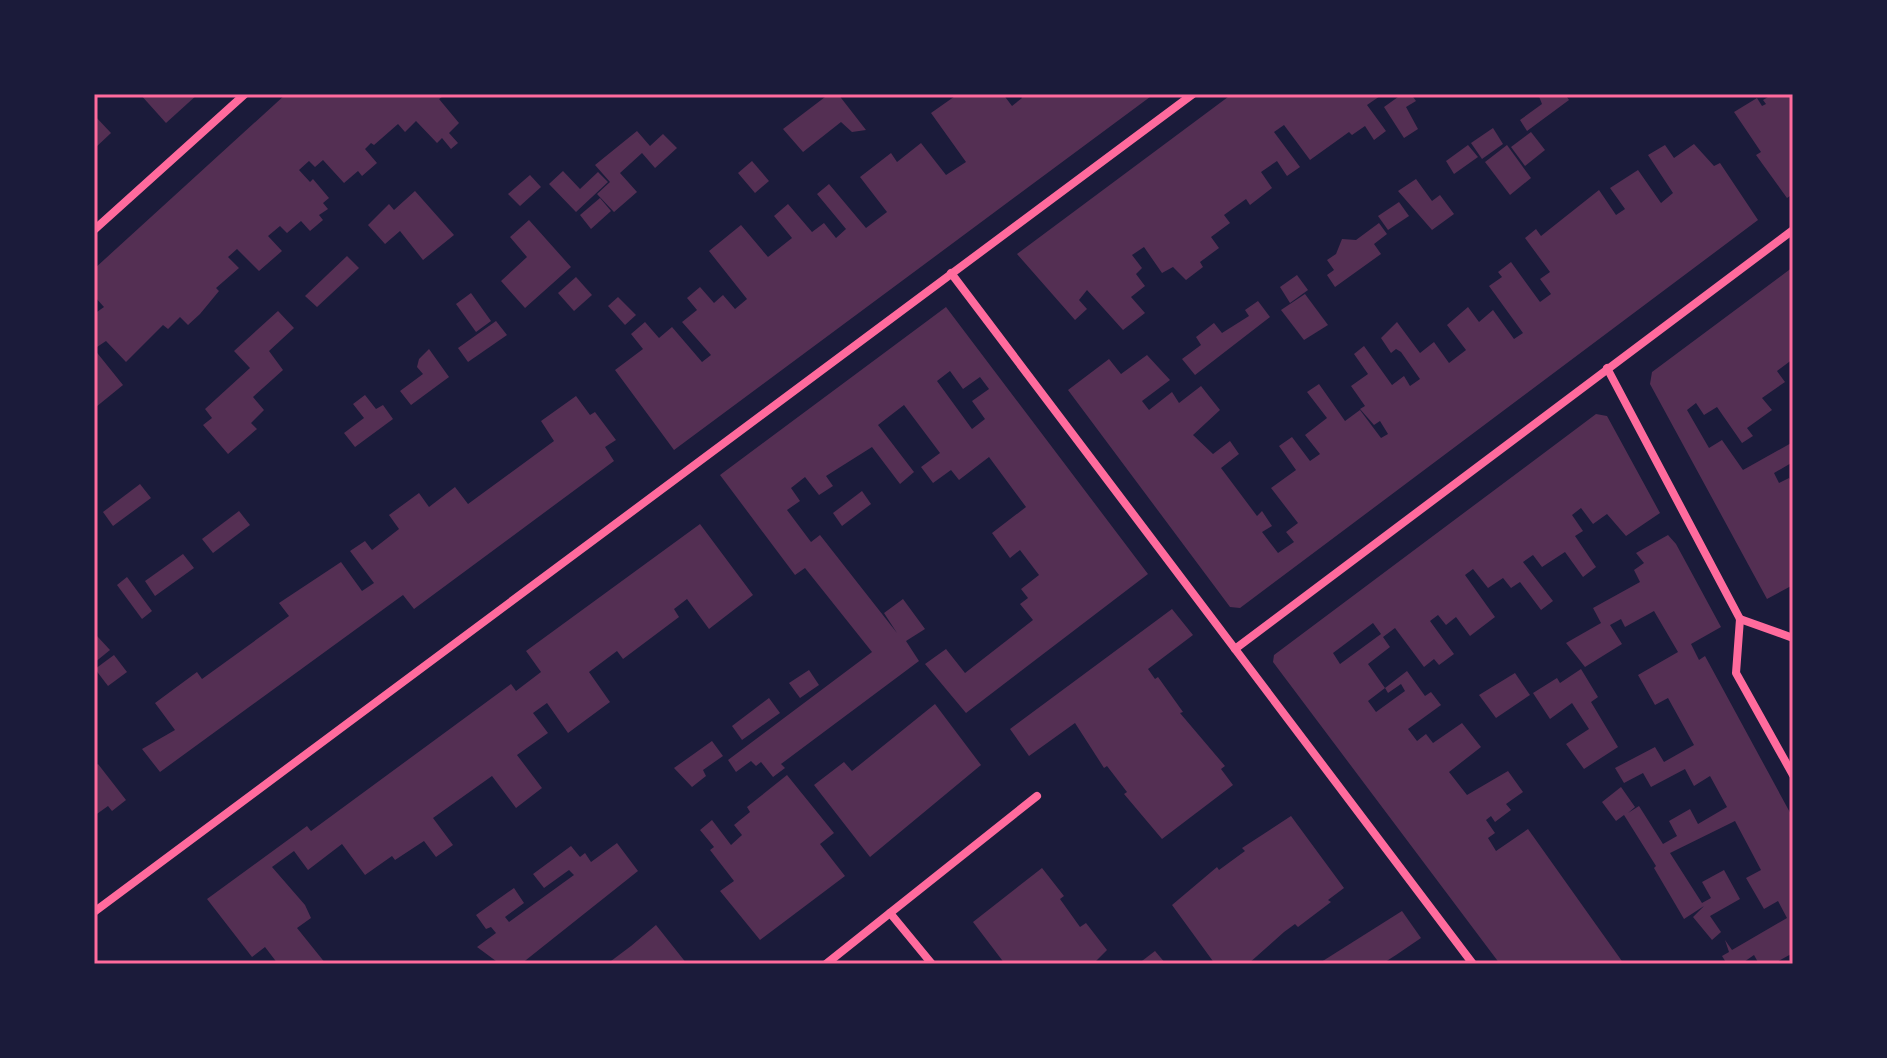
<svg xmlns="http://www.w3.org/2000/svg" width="1887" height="1058" viewBox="0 0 1887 1058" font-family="'Asap Condensed',sans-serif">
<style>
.building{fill:#542f53;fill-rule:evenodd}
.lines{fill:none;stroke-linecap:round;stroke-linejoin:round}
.minor{stroke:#ff6b9d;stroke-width:8}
.neatline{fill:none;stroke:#ff6b9d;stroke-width:3}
</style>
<rect width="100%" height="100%" fill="#1b1b3a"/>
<g class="building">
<polygon points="140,94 198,94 166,123"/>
<polygon points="286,94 446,94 439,99 459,123 449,133 458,143 451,149 442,138 437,143 416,121 405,132 398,124 374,145 371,143 365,149 377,163 362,176 358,171 344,183 323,160 315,167 309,161 299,170 310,182 313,179 329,198 323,203 328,209 319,215 323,220 310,231 301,221 287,233 280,226 268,236 282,251 259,271 237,249 228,257 239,268 216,288 219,291 200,314 188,325 180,317 168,329 163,325 126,362 106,341 94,349 123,385 96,407 94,405 94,314 104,307 94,296 94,269"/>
<polygon points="829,94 838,94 866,130 852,132 841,122 803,152 783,129"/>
<polygon points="958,94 1003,94 1012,106 1022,98 1019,94 1154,94 674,450 615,370 643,349 631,334 645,322 659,338 672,327 702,362 711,355 682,322 697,310 687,298 700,287 714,303 723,295 735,309 747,299 709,251 741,225 768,257 792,238 774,216 788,204 812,232 824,223 836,238 846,229 817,194 829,184 866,228 887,212 860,177 891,153 897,162 921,143 946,175 966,162 931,113"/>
<polygon points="1232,94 1383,94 1367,105 1386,131 1374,140 1365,126 1352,135 1349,132 1310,160 1284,125 1274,132 1300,167 1287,176 1277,161 1261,172 1272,188 1250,205 1246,199 1224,215 1230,223 1211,237 1219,248 1200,262 1203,267 1186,280 1173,267 1162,273 1144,247 1132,255 1142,268 1136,274 1145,286 1131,297 1145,313 1123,330 1087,290 1079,300 1087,309 1075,320 1017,254"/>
<polygon points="1396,94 1411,94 1416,101 1406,107 1418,129 1404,138 1384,107 1398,97"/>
<polygon points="1538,94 1565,94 1569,100 1527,131 1520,120 1542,104"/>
<polygon points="1773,94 1793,94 1793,194 1787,198 1756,155 1761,152 1734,112 1757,98 1762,106 1766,104 1763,100"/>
<polygon points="94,115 111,133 94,149"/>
<polygon points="1493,128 1503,144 1482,159 1471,143"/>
<polygon points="637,131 650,146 663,134 677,148 655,168 642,153 620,173 637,192 614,212 597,194 610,182 595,165"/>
<polygon points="1531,132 1545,150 1525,166 1511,147"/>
<polygon points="1694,144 1714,166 1720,163 1758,220 1240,608 1230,607 1068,390 1109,359 1121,374 1147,355 1170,380 1142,401 1149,410 1172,392 1179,403 1201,386 1220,410 1193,435 1213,454 1230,441 1239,454 1221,468 1257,516 1262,511 1272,526 1262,532 1278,553 1294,542 1286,532 1298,523 1271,488 1296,470 1279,446 1292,437 1310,461 1320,454 1305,435 1327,418 1307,392 1319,384 1345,421 1360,410 1381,438 1388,434 1380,421 1374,425 1360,409 1365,406 1351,386 1368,374 1354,354 1364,346 1392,385 1404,376 1410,386 1420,379 1401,352 1396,349 1391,353 1381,338 1397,322 1420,353 1434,342 1449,363 1466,350 1447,325 1468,307 1479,322 1493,310 1514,339 1523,333 1489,286 1502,277 1498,272 1511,262 1540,302 1551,294 1540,279 1550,272 1525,238 1536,229 1541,236 1599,190 1616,215 1625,209 1610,188 1638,170 1661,203 1673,193 1648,155 1665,145 1674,158"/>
<polygon points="1468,145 1478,157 1454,174 1446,161"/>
<polygon points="1507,145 1531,178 1510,195 1485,162"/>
<polygon points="752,161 769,181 755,193 738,173"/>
<polygon points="563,171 580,189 598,172 608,182 576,212 549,184"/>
<polygon points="530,175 541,187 520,206 508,194"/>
<polygon points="1416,179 1432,201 1440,195 1454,214 1432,230 1398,191"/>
<polygon points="415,191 454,235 423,260 400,231 385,244 368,225 389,204 394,210"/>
<polygon points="600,198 611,211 591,229 580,215"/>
<polygon points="1399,202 1409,216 1388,230 1378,216"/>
<polygon points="529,220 571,267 525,308 501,281 527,257 510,237"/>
<polygon points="1379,223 1387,234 1374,244 1381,254 1335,287 1327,275 1334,270 1327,260 1336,254 1342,239 1356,240"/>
<polygon points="347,256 359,268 317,307 305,296"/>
<polygon points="1793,267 1793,359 1777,371 1785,382 1762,398 1772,410 1747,428 1753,436 1742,443 1717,407 1704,415 1696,403 1687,410 1709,448 1722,440 1743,470 1793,442 1793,462 1774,473 1779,483 1789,478 1793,485 1793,585 1767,599 1650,384 1652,372"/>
<polygon points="1297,275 1308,290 1290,303 1280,287"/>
<polygon points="576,277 592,295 574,311 558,293"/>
<polygon points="471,293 491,321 476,332 456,304"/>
<polygon points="1305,294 1328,325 1304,340 1281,310"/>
<polygon points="618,297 636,315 625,325 608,306"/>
<polygon points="1258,301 1270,317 1195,375 1182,359 1201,345 1196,337 1214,323 1222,333 1249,316 1245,310"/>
<path d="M946,307L1148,574L966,713L925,664L946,649L965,673L1033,620L1020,604L1028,598L1021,589L1039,575L1020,550L1010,558L992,533L1026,507L989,457L959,480L951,470L933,483L921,467L940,453L904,405L878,425L914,472L900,484L872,447L826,476L833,486L819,495L805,477L791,488L800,501L787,510L811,542L820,535L897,633L884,613L903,599L925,629L906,641L919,661L781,764L785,768L773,777L761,762L756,766L751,761L736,772L728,760L872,652L805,568L795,575L720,475ZM950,371L963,389L980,377L989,389L972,401L985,419L972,429L937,381Z"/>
<polygon points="278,311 294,328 269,351 283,370 253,397 264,410 251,423 257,429 228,454 203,425 212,418 205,409 250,368 234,351"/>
<polygon points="496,321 507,335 468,362 458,348"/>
<polygon points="429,349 449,377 411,405 400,391 423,374 417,367 419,359"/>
<polygon points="365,395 376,409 383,405 393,419 355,447 344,433 364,418 353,404"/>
<polygon points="576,396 590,415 595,412 616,440 605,447 614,461 414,609 403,595 160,772 142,749 175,730 155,703 197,672 202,679 289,616 279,603 341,562 362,591 374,583 350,551 365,541 372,550 399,529 389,515 419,493 429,507 455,487 468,504 554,441 541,421"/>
<path d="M1596,414L1607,416L1660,513L1626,536L1607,514L1593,524L1581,508L1572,515L1583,531L1575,536L1596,567L1583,577L1565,552L1542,567L1533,555L1523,562L1553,601L1541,610L1520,582L1511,588L1503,578L1488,588L1473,569L1465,575L1495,617L1470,636L1456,617L1446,625L1438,615L1430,621L1454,654L1439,665L1434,659L1424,667L1395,628L1383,637L1390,647L1368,664L1385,688L1368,701L1376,712L1405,691L1401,684L1388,693L1385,688L1407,671L1425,696L1431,692L1441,705L1408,729L1417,741L1426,734L1433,743L1462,723L1481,747L1449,772L1467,795L1508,771L1523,792L1506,804L1511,810L1495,822L1491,816L1486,820L1495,833L1488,838L1496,851L1528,829L1624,964H1500L1273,662L1274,655ZM1373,623L1381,634L1340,664L1333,653Z"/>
<polygon points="140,484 151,498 113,526 103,512"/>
<polygon points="862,491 871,504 842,526 833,513"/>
<polygon points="239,511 250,525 213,553 202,539"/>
<polygon points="700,524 753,595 709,629 687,599 674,609 679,617 623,659 617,651 589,672 610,702 568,733 547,703 533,713 548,733 517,755 542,788 516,808 492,776 433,818 453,845 436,857 424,841 395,860 392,856 365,875 342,844 308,870 294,851 272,867 305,905 311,918 297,928 326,964 278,964 265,947 252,957 207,899 307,826 311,831 511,684 516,691 541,672 526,651"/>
<polygon points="1668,535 1676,544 1721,627 1691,644 1699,660 1705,656 1793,818 1793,953 1773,964 1759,964 1754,955 1741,964 1727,964 1722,956 1729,952 1725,940 1732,950 1787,918 1778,901 1764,909 1746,878 1761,870 1735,821 1670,853 1702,903 1711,898 1702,882 1724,870 1740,899 1710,916 1721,932 1712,940 1693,917 1704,906 1684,919 1654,868 1656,866 1624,815 1616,821 1602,802 1621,787 1635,807 1628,813 1639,806 1663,844 1677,836 1669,821 1690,809 1698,824 1727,807 1710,776 1694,786 1685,769 1651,787 1643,773 1624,783 1615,768 1655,747 1664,762 1694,745 1668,698 1655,705 1638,675 1678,652 1654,611 1625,627 1621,619 1610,625 1622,644 1585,667 1566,643 1601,623 1593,608 1640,582 1634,570 1644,563 1636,553"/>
<polygon points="183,554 194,568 155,596 145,581"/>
<polygon points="127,577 152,611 142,619 117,585"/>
<polygon points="1172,609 1193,635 1148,669 1155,679 1158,677 1183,712 1180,713 1225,766 1221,769 1233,785 1162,839 1124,794 1127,792 1107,766 1104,768 1075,723 1029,756 1010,729"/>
<polygon points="97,636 110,650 94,663 94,639"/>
<polygon points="114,655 127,672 108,686 95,669"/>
<polygon points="1581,669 1598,697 1591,702 1618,747 1584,769 1566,744 1589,729 1572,703 1550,719 1533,693 1557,678 1560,683"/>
<polygon points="809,670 819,685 800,698 789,683"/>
<polygon points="1515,673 1530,695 1496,718 1479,695"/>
<polygon points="769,698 780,713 742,740 732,726"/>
<polygon points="935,704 981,765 870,857 814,785 844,762 852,771"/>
<polygon points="712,741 723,756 703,770 706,776 692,787 674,768"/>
<polygon points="98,764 126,800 112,811 108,806 94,816 94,767"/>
<polygon points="787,775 834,833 820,844 845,876 760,940 720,891 734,881 710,850 714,847 700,830 712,820 731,845 742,835 734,825 750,812 747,807"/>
<polygon points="1291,816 1344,888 1328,900 1331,902 1298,927 1295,924 1284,932 1248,964 1215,964 1172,905 1217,867 1219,870 1245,851 1242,848"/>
<polygon points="617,843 638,871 521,964 500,964 477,947 496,933 491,927 486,929 476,915 514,888 524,903 505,917 509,922 574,875 569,870 544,888 533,874 571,846 580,857 585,853 591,862"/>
<polygon points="1042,868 1064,896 1060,899 1080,927 1086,923 1107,950 1096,961 1099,964 1005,964 973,922"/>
<polygon points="1402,911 1421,938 1396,955 1382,964 1318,964"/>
<polygon points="656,925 687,964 607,964 631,946"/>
<polygon points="1155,951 1166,964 1138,964"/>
</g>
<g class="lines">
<g class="minor">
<polyline points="94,230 245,94"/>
<polyline points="951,273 1473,964"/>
<polyline points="1607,368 1740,619 1736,673 1793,775"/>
<polyline points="1740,619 1793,638"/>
<polyline points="1235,649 1793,230"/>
<polyline points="94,912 1193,94"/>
<polyline points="890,913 1037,796"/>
<polyline points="826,964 890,913 932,964"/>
</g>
</g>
<rect width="1887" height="1058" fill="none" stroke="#1b1b3a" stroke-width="192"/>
<rect x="96" y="96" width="1695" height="866" class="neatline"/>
</svg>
